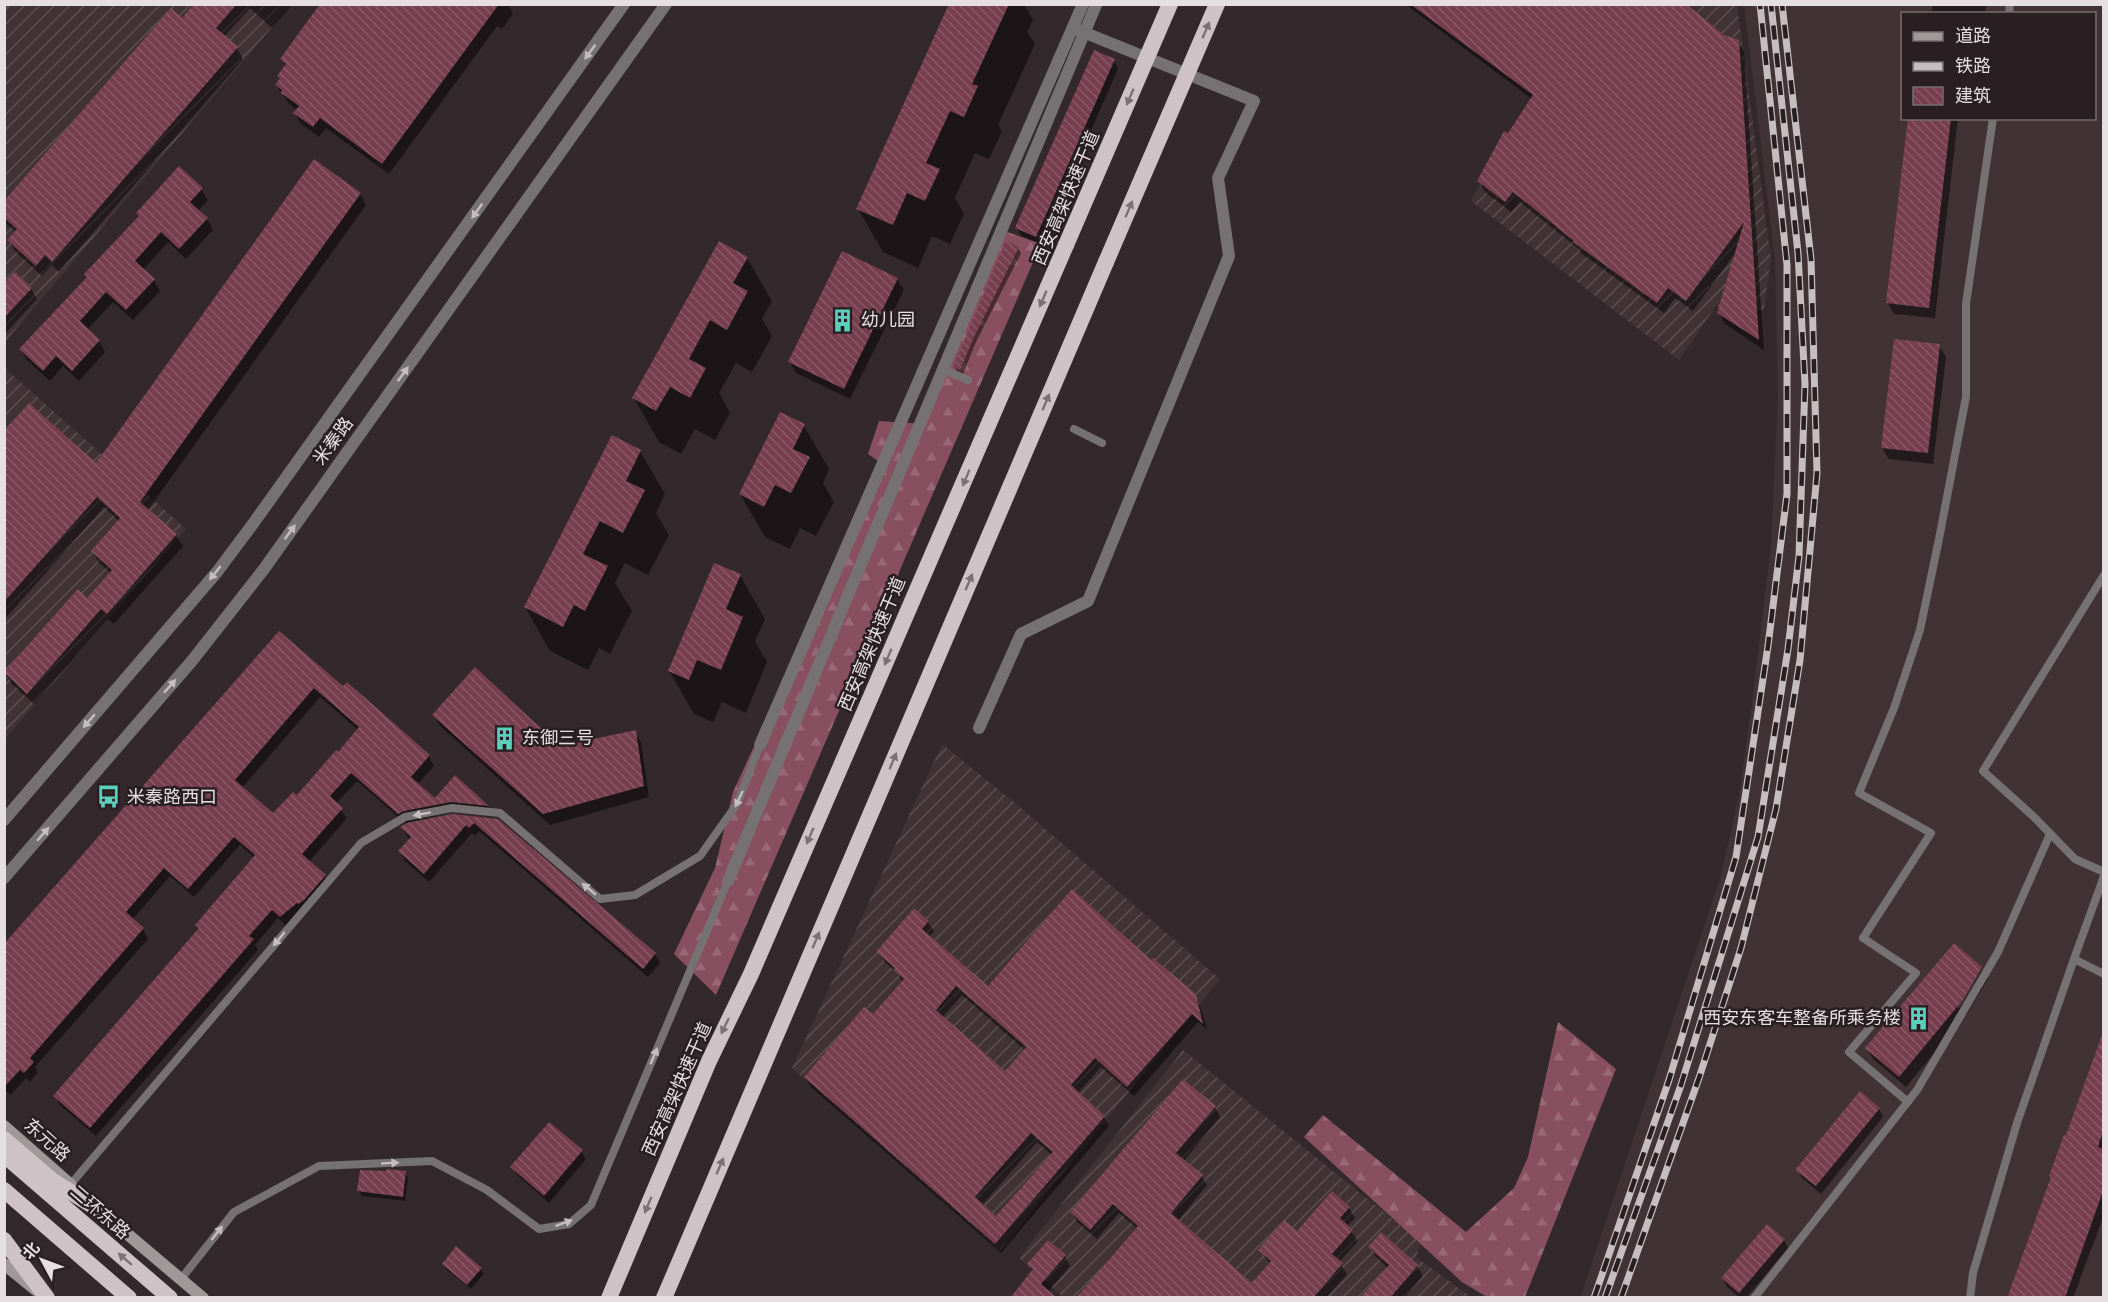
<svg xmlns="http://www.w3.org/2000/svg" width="2108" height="1302" viewBox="0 0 2108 1302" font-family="'Nunito Sans','Noto Sans SC',sans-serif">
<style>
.built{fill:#413236;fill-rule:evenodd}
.industrial{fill:url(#industrial-furrows)}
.forest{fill:url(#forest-firs)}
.shadow{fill:#0007;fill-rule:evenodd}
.building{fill:url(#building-back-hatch);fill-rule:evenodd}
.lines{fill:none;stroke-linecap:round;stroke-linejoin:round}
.service{stroke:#767172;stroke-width:8}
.minor{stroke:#767172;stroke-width:12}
.tertiary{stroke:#767172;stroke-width:12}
.secondary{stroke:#a09799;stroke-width:12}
.trunk{stroke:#cfc2c6;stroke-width:16}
.rail-casing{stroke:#c5bdbf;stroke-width:7}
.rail{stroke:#291f22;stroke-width:4.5;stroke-dasharray:14;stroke-linecap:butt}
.trunk-bridge{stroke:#cfc2c6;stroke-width:16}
.oneway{fill:#7c7074}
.oneway2{fill:#c4bec0}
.labels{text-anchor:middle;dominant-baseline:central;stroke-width:5;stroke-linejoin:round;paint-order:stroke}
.street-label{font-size:18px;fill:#e6dfe1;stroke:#291f22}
.poi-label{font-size:18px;fill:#e6dfe1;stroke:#291f22;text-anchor:start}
</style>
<defs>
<pattern id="industrial-furrows" width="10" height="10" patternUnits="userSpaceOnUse" patternTransform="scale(1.5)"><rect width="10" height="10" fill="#413236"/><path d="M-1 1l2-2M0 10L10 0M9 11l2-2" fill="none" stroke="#5c4f53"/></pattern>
<pattern id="forest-firs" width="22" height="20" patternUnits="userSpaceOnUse" patternTransform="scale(1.5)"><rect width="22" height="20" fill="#884f60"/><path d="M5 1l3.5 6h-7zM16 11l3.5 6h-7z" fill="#996876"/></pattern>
<pattern id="building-back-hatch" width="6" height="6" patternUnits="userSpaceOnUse" patternTransform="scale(1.5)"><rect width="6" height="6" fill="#763e4f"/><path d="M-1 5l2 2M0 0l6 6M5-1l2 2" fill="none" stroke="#8a5968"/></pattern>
</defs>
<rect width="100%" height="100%" fill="#33292c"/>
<path class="built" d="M1744,5H2103V1297L1580,1298L1721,875L1739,795L1751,710L1771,545L1778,397L1775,260ZM1902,14H2094V118H1902Z"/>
<g class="industrial">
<polygon points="5,5 291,5 5,342"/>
<polygon points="1437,5 1737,5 1771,259 1764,310 1716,306 1679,360 1471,201 1538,84"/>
<polygon points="5,368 186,529 5,739"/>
<polygon points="942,744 1015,803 1220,979 1000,1251 792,1068"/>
<polygon points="1183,1050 1421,1242 1416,1257 1471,1297 1063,1297 1019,1258"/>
</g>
<g class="forest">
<polygon points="999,229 1041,244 716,995 674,954 715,868 733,792 884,465 868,454 879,421 924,424"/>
<polygon points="1558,1022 1616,1069 1525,1297 1487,1297 1462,1282 1304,1137 1323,1115 1466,1232 1514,1188 1528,1157"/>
</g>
<g class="shadow">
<polygon points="215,4 293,4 272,28 250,8 224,37 237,48 243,59 59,272 52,265 42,276 15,251 9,240 16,232 4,222 4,204 183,20"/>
<polygon points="322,4 508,4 513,14 502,29 497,26 389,174 326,128 319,137 301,124 295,113 297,110 289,104 276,85 281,79 279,76 286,67 282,59"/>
<polygon points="950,4 1024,4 1033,20 1027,32 1035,44 998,125 1002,131 989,159 975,153 955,198 964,214 950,244 932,236 918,268 883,252 858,209"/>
<polygon points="1405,4 1512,4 1724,36 1738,41 1744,52 1764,350 1725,324 1719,313 1736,252 1693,311 1675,298 1664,313 1581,253 1579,249 1520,202 1511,212 1485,192 1479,181 1532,99"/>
<polygon points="1933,4 1986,4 1985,14 1932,14"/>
<polygon points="1114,60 1118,69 1041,244 1022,236 1017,228"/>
<polygon points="1909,118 1958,118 1935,318 1894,314 1888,303"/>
<polygon points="201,189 208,200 198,211 207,219 213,230 186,259 168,242 143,270 154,280 160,291 133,320 113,302 87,330 99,341 105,352 79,381 63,366 50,381 27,360 20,349"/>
<polygon points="360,194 366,205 148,510 176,535 183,546 114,624 108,619 34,704 12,684 6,673 87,600 111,573 99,563 93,552 119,521 104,507 4,620 4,427 97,465"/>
<polygon points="1018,248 1021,253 976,342 963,374 957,372 955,367"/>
<polygon points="747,258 772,301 762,319 772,336 752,372 736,363 719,393 730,413 715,440 695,429 681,454 659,442 634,398"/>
<polygon points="897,279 904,290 850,399 796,373 790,362"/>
<polygon points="4,286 31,289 37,299 4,335"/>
<polygon points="1939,346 1946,357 1933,464 1889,459 1882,448"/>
<polygon points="780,414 804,426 829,469 823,483 834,502 816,536 800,528 790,549 765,537 740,494"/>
<polygon points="640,451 665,494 656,513 669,535 648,575 625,563 615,583 632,611 610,654 599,648 588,670 550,651 525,607"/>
<polygon points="740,575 765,619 755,641 767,662 746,713 722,702 713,722 694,714 669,671"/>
<path d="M279,633L343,688L429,756L434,766L417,785L435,800L456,777L488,807L493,815L457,811L405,823L357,781L336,804L347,818L309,862L325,876L330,885L309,910L286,926L278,918L255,945L258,950L96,1136L60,1105L55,1096L200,930L197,925L255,858L240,845L194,897L170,876L132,920L143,929L148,939L35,1067L38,1072L30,1082L26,1078L11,1095L4,1089V947ZM320,697L358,730L297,797L273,815L242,788Z"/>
<polygon points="434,715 559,748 635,731 641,742 649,797 550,825 440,726"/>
<polygon points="497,820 655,954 660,963 648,977 479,831 475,836 472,833 429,882 405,861 400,852 410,840 402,828"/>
<path d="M928,922L934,931L929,937L988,989L1151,962L1194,995L1200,1006L1207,1030L1198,1022L1134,1096L1101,1067L1078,1093L1104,1117L1109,1126L1001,1253L811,1087L805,1077L873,1017L903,982L896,972L884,961L878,952ZM962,995L1025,1050L1005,1073L942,1018ZM1037,1142L1052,1155L997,1218L982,1205Z"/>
<polygon points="1981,968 1982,969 1979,969 1957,1007 1960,1008 1982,970 1988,979 1968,1012 1906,1087 1873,1059 1867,1048"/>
<polygon points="2104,1034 2104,1215 2073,1298 2009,1298"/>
<polygon points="1215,1107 1220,1117 1184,1161 1201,1176 1207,1185 1178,1221 1252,1285 1270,1264 1260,1250 1349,1208 1355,1218 1347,1226 1358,1241 1339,1262 1347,1274 1326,1298 1077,1298 1138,1229 1119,1213 1097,1239 1077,1222 1072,1212"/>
<polygon points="1879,1109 1883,1117 1821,1194 1802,1178 1797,1170"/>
<polygon points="581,1151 586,1159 549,1203 517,1175 512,1167"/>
<polygon points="388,1172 405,1173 408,1178 405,1201 362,1196 359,1191"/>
<polygon points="1784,1240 1788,1248 1746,1298 1740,1298 1727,1287 1723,1279"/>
<polygon points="1370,1247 1417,1266 1423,1276 1404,1298 1362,1298 1388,1268 1376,1257"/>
<polygon points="1065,1256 1070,1266 1048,1292 1013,1298 1033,1271 1029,1264"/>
<polygon points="443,1264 481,1269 484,1274 471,1289 446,1269"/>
</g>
<g class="building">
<polygon points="194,4 237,4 216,28 238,47 52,262 45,255 36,266 7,240 17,229 4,218 4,201 171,8 182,18"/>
<polygon points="320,4 499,4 382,164 320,118 313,127 293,113 299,106 281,93 282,90 275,85 280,78 277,76 286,64 280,59"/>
<polygon points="949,4 1009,4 972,84 978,86 964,117 950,111 926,163 940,169 925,201 907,193 893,225 856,209"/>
<polygon points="1410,4 1686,4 1724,35 1739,40 1759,340 1717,313 1744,222 1686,301 1668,288 1657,303 1573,242 1574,241 1513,192 1505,202 1477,181 1504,131 1508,133 1533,95"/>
<polygon points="1094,50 1115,59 1036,237 1015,228"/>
<polygon points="1908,118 1951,118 1929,308 1886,303"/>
<polygon points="314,159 361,193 140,502 177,534 107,614 101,609 27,694 4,672 78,589 87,598 112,570 91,551 120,518 97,497 4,602 4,431 29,403 96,463"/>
<polygon points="179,166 203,188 190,202 208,218 179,249 161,232 135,261 155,279 126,310 106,292 80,321 100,340 72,371 56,356 43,371 19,349 87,277 84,274 139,216 136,213"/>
<polygon points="1006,240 1019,247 974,337 960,370 953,367"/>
<polygon points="719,241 748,257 733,283 748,291 727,330 710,320 689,359 706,368 690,398 670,387 656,411 632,398"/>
<polygon points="842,251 898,278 844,389 788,362"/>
<polygon points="15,272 32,288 4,318 4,283"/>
<polygon points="1894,339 1940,344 1928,453 1881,448"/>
<polygon points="780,412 805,424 793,449 810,457 791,493 775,485 764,507 739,494"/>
<polygon points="612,435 641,450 626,481 645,490 623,533 600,521 583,554 608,566 585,611 574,605 563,627 524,607"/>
<polygon points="714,563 741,574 726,609 743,617 721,670 697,660 689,680 668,671"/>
<path d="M279,631L343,686L347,682L430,755L411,777L435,798L455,775L489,806L451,802L404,811L398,814L351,773L330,796L343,808L302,854L326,875L304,900L298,904L297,903L280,917L272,910L249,936L254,939L90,1128L53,1096L199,928L195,925L255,855L234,837L188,889L164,868L126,912L144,928L30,1058L34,1062L24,1073L20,1070L4,1087V944ZM314,688L359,727L338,752L336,750L297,795L293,792L273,813L235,780Z"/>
<polygon points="475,667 560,746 636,730 644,786 543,814 432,715"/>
<polygon points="452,814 498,819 656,953 643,969 474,823 469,828 466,825 424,874 398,851 411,837 400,827 407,823"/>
<path d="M1072,889L1151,960L1153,958L1196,994L1203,1024L1192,1014L1127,1087L1095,1058L1071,1085L1105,1116L995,1244L804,1077L864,1007L873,1014L904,979L893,970L895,968L876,952L914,908L929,921L922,929L988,986ZM956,986L1026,1047L1005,1071L936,1010ZM1031,1133L1053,1152L996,1216L975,1197Z"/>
<polygon points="1954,943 1982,967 1962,1001 1899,1077 1865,1048"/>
<polygon points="2102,1035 2103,1036 2103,1131 2098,1147 2103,1149 2103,1191 2065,1298 2007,1298 2051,1177 2049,1176 2064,1135 2066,1135"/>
<polygon points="1183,1079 1216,1106 1176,1153 1203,1175 1171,1213 1252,1283 1271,1261 1258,1250 1284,1220 1297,1231 1332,1191 1350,1207 1340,1218 1353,1230 1332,1254 1343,1263 1313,1298 1076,1298 1138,1226 1113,1204 1090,1230 1070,1212"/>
<polygon points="1860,1091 1880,1108 1816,1186 1795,1170"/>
<polygon points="549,1122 583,1150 544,1196 510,1167"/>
<polygon points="387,1169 406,1171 403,1197 357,1191 360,1170 386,1171"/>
<polygon points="1767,1224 1785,1239 1739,1293 1721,1278"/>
<polygon points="1381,1232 1418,1265 1390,1298 1360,1298 1389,1265 1368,1247"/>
<polygon points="1048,1240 1066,1255 1041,1284 1057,1298 1010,1298 1033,1269 1027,1264"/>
<polygon points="456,1246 482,1268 467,1285 442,1264"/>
</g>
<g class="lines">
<g class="service">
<polyline points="2009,14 2010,4"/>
<polyline points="942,369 968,380"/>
<polyline points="1074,429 1102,443"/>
<polyline points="2104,575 1983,771 2034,817 2075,859 2104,872"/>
<polyline points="2104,876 2074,959 2104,974"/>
<polyline points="1908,1102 1849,1052 1916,973 1863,938 1931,833 1859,793 1894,708 1920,630 1939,539 1966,397 1966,304 1993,118"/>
<polyline points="70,1185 361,843 405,817 452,808 500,813 600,899 635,895 700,856 737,804 760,745"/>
<polyline points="181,1279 234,1212 319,1166 432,1161 487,1190 539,1229 569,1224 591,1205 728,881"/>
<polyline points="1754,1298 1917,1090 1998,952 2050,834"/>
<polyline points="1970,1298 1973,1273 2017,1123 2074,959"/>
</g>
<g class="minor">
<polyline points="979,728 1021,634 1088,601 1229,256 1218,178 1254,101 1073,28"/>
<polyline points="760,745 1083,4"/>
<polyline points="728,881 1096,5"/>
</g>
<g class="tertiary">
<polyline points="4,820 217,572 255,521 624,4"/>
<polyline points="4,878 191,662 264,569 666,4"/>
</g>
<g class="secondary">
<polyline points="4,1126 71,1185"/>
<polyline points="93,1205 203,1298"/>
<polyline points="4,1264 36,1290"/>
</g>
<g class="trunk">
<polyline points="4,1139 53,1181 98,1209"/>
<polyline points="4,1155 170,1298"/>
<polyline points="4,1190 129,1298"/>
<polyline points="4,1240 47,1298"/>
<polyline points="609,1298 709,1061 751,974 1066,245"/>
<polyline points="664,1298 1106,262"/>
</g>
<defs>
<g id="rail">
<polyline points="1594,1298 1669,1080 1736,857 1768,646 1787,494 1787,265 1760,4"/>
<polyline points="1605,1298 1681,1085 1758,837 1788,649 1799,556 1805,384 1798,253 1771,4"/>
<polyline points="1621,1298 1699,1078 1741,948 1776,809 1800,660 1817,473 1811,259 1782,4"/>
</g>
</defs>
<use href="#rail" class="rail-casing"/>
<use href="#rail" class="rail"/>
<g class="trunk-bridge">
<polyline points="1066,245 1170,4"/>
<polyline points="1106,262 1217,4"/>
</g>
</g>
<defs><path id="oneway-solid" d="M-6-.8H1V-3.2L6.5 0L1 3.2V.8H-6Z" transform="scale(1.5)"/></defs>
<g class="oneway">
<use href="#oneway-solid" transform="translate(1206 30) rotate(-67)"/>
<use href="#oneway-solid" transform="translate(1130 97) rotate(113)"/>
<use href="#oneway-solid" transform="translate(1129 209) rotate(-67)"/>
<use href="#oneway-solid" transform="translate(1043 299) rotate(113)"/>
<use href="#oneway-solid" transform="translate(1046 402) rotate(-67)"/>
<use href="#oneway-solid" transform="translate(966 478) rotate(113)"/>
<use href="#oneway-solid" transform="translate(969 582) rotate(-67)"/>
<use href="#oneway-solid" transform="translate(888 657) rotate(113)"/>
<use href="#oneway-solid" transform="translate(893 761) rotate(-67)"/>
<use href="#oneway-solid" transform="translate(810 836) rotate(113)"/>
<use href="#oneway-solid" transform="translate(816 940) rotate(-67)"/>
<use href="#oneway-solid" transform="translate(725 1026) rotate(116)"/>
<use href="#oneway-solid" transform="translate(720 1166) rotate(-67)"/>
<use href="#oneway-solid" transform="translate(648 1205) rotate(113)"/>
<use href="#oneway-solid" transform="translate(125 1259) rotate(-139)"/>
</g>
<g class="oneway2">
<use href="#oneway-solid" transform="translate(590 52) rotate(126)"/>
<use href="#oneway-solid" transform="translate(477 211) rotate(126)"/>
<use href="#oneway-solid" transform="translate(403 374) rotate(-54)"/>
<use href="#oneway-solid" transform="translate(290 532) rotate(-54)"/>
<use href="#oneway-solid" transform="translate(215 573) rotate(129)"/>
<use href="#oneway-solid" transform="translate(170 686) rotate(-49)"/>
<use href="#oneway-solid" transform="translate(89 721) rotate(131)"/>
<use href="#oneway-solid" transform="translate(739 799) rotate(115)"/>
<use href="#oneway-solid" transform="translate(422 814) rotate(170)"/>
<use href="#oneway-solid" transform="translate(43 834) rotate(-49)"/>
<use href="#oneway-solid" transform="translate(589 889) rotate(-140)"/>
<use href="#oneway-solid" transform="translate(279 939) rotate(130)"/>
<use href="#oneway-solid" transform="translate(654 1056) rotate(-67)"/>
<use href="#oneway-solid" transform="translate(390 1163) rotate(-3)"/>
<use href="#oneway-solid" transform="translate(564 1223) rotate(-20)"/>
<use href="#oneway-solid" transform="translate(217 1233) rotate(-52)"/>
</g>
<defs>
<symbol id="building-bare" viewBox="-9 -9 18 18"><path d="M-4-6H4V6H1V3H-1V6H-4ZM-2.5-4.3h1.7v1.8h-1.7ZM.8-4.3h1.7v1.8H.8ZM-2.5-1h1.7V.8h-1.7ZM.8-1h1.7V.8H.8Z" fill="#5bcebc" stroke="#291f22" stroke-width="2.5" paint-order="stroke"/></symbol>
<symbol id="bus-bare" viewBox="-9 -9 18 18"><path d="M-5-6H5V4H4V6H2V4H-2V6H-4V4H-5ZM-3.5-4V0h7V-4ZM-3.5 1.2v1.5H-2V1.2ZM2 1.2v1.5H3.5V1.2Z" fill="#5bcebc" stroke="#291f22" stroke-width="2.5" paint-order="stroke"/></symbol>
</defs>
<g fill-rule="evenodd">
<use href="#building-bare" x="826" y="304" width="33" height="33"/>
<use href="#building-bare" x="488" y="722" width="33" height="33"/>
<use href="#bus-bare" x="92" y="780" width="33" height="33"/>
<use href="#building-bare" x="1902" y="1002" width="33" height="33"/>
</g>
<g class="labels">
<g class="street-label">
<text transform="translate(1066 198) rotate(-67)">西安高架快速干道</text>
<text transform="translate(333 441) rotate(-54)">米秦路</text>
<text transform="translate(872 644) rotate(-67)">西安高架快速干道</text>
<text transform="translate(677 1089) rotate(-66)">西安高架快速干道</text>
<text transform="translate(47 1140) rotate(42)">东元路</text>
<text transform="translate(100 1212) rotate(41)">二环东路</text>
</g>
<g class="poi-label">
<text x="861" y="320">幼儿园</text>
<text x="522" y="738">东御三号</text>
<text x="127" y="797">米秦路西口</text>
<text x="1901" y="1018" text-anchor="end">西安东客车整备所乘务楼</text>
</g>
</g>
<rect width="2108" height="1302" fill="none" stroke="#e6dfe1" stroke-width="12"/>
<rect x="1901" y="12" width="195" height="108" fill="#291f22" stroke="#756c6e" stroke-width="1.5"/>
<rect x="1913" y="32" width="30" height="9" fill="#a09799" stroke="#756c6e" stroke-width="1.5"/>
<text x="1955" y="42" font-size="18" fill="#e6dfe1">道路</text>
<rect x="1913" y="62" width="30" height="9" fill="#c5bdbf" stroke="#756c6e" stroke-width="1.5"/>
<text x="1955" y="72" font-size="18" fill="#e6dfe1">铁路</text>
<rect x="1913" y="87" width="30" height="18" fill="url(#building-back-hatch)" stroke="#756c6e" stroke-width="1.5"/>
<text x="1955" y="102" font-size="18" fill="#e6dfe1">建筑</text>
<g transform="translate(42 1260) rotate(311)" stroke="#291f22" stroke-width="4.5" paint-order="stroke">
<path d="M0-4.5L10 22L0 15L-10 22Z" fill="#e6dfe1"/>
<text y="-9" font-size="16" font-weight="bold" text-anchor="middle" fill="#e6dfe1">北</text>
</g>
</svg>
